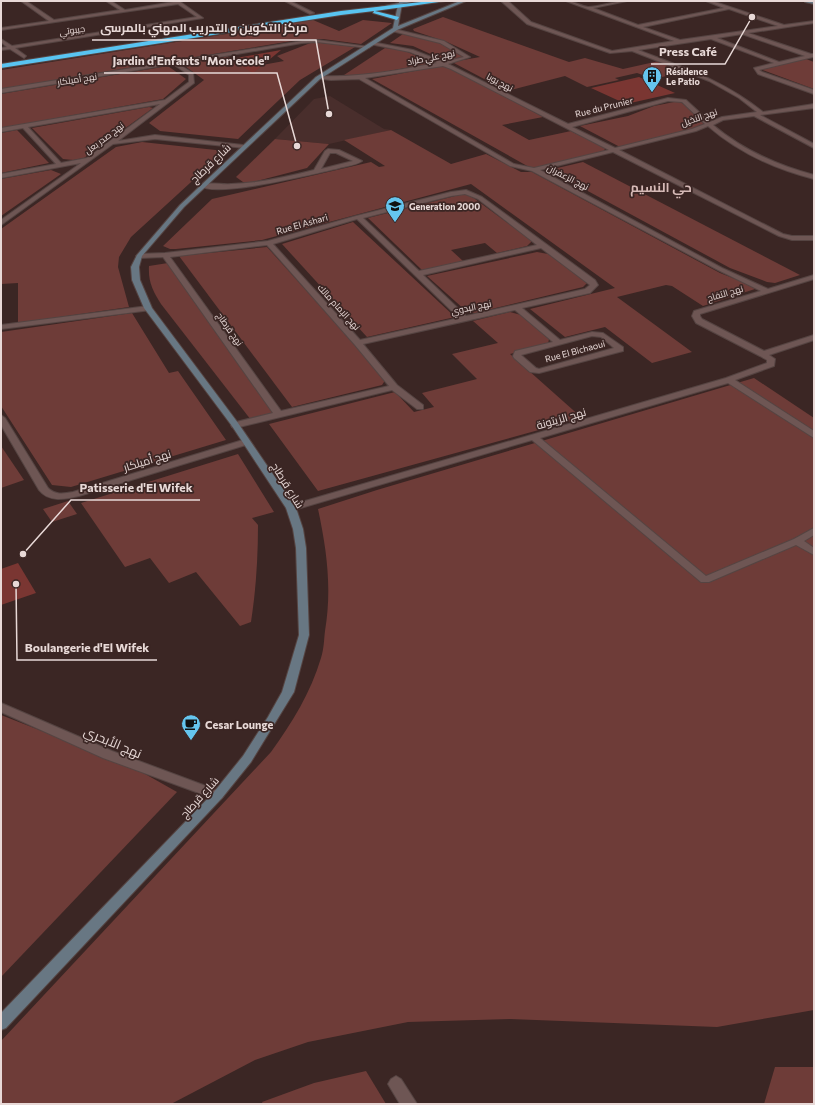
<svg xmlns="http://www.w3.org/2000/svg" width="815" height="1105" viewBox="0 0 815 1105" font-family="Commissioner,Cairo,sans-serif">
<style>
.built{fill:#492e2c}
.green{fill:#6e3c38}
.building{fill:#7a3632}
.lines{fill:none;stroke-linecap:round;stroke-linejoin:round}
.street-casing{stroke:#554442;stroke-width:2}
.secondary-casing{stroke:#554442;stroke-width:2}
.highway-casing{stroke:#554442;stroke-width:2}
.street{fill:#6e5654;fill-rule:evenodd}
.secondary{fill:#687783;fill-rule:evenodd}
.highway{fill:#59c4f1;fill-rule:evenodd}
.labels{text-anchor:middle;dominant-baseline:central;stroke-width:3.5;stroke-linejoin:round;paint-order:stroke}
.far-street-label{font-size:9px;fill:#e8d9d7;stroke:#3b2624}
.far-poi-label{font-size:9px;font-weight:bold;fill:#e8d9d7;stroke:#3b2624;text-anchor:start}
.street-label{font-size:11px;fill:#e8d9d7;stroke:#3b2624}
.poi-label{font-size:11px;font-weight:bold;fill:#e8d9d7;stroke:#3b2624;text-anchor:start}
.far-district-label{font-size:13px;font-weight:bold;fill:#d6bab7;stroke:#3b2624}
.near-street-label{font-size:13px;fill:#e8d9d7;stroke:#3b2624}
.leader{fill:none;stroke:#e8d9d7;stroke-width:1.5}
.callout-dot{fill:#e8d9d7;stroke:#3b2624;stroke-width:1.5}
.callout-label{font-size:12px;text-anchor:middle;font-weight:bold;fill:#e8d9d7;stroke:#3b2624;stroke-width:3.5;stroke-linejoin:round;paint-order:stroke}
</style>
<rect width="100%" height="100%" fill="#3b2624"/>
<polygon class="built" points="330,96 384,129 391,130 329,144 275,139 314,99"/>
<g class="green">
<polygon points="443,17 569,62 585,58 623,69 659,61 686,71 654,79 637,73 615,78 619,80 587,87 565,76 507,91 452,62 480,57 447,42 414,31 413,29"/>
<polygon points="313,20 339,31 363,20 392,23 361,44 323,39 304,39 1,89 1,70"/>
<path d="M403,34C427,35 448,47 469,57L446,61L413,46L390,43Z"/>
<polygon points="313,42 355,47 300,80 238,139 160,131 149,123 204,80 182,64 227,56 246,68 284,61 277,56"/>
<polygon points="385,48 403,50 430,62 428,64 355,77 341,77"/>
<polygon points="806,59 814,62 814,89 760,69"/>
<polygon points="168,66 186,79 163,99 1,128 1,94"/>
<polygon points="441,66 446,66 543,117 502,125 529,140 571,131 605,148 604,152 538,167 529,167 372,79"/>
<polygon points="679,101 689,108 705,125 701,127 620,147 580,126 628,116 654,106"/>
<polygon points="149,107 153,108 84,158 73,160 63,159 32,128"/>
<polygon points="17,130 49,163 1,173 1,133"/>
<polygon points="391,130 451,164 486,154 521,172 532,172 720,273 758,288 703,306 672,286 666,285 617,297 692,352 652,363 605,327 565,337 530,309 615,288 471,184 262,240 176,249 170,249 163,246 212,199 371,162 379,167 385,166 344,140"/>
<polygon points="275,139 329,144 307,168 249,183 243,182 236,177"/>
<polygon points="142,142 225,151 131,237 119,257 118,267 129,307 18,323 18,283 1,284 1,229 116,147"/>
<polygon points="583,162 800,275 775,283 767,282 730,268 549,170"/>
<polygon points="51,170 61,174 1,216 1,179"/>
<polygon points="463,194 471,196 532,241 527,246 497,253 485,243 451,250 463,261 422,270 368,218"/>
<polygon points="353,222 455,317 367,337 282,244"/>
<polygon points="267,247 386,379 382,385 292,407 179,256"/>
<polygon points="537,252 548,254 587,283 583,287 475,313 465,310 427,276"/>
<path d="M168,263L275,414L251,420L161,304C153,291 148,282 149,266Z"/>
<polygon points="510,312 521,315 549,339 548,344 510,354 582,418 318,491 269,424 395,392 414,412 434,407 422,393 477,379 452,354 498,343 473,321"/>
<polygon points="132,313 169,373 178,371 226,440 71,487 52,485 1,406 1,332"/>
<path d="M754,378L814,418V1010L717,1027L510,1019L408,1022L308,1042L255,1060L171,1104H1V1041L271,752C292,723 311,692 321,658C324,649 324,639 325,631C332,589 327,551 318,509L377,490Z"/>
<polygon points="1,446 24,480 1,488"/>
<path d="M238,454L274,512L252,518L258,525C258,557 256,590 251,622L240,626L196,572L169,583L150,558L125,567L81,503Z"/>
<polygon points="68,501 77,514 52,522 43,509"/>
<polygon points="1,715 131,766 177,792 1,977"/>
<polygon points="775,1067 814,1067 814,1104 764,1104"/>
<polygon points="366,1071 386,1104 263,1104 262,1102 314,1083"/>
</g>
<g class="building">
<polygon points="281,50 253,73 230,59"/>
<polygon points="639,77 675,93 626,104 591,88"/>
<polygon points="18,563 36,593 1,605 1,569"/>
</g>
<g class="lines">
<defs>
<g id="street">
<polygon points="21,1 26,1 54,20 120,10 106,1 111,1 125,10 179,1 203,18 15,48 26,56 24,58 10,49 1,50 1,48 7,47 1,42 1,39 12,46 197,17 178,4 1,30 1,28 49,21"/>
<polygon points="285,1 290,1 314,13 310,14"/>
<path d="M501,1L509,2L531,22L612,51L674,41L566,1C574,1 580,6 588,7C600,7 614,1 627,1L593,8L638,25L724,8L706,1H712L784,25L814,21V23L748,33L811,54H814L813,57L759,70L762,72L814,90V94L758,74L754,68L774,63L711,39L638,50C684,68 723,80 763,112L814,104V108L760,115L814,144V148L754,116L723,120L713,125C743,150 776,165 814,175V179C775,169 739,153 708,126L696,131L619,150L783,234L792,236H814V240H792L779,236L613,152L540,170L722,268L768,289L814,275V279L700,314V316L702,319L764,351L814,335V340L769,355L775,359L774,366L735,380L814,431V438L728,383L540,438L706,576L794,539L814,528V535L804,541L814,548V555L796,545L709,582H701L532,440L294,510L291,511L286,508L288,506L726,378L767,363V360L760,356L696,323L692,316L694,311L761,291L718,270L532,171L510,166L359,79L331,80L315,78L318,76C359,78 398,70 437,63L410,52L370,44L372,42L413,50L444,62L464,57L440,43L392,31L394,29L444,41L470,57L448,64L568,124L668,98L686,100L710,122L722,117L757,112L739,98L709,81L632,51L610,53L527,24ZM729,9L778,26L680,40L643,27ZM742,34L805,56L779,62L717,38ZM443,66L451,69L609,150L534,168L514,164L365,78ZM668,101L682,102L705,124L692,129L615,148L572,127Z"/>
<path d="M317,40L370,47L368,48L317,42L302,43L178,64L193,73L194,83L118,141L155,135L243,145L245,146V148L155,139L113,144L1,225V220L81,163L1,178V174L56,164L23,128L1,132V128L165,100L189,82V75L173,64L1,93V89L302,41ZM160,104L87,158L61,163L28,127Z"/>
<path d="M328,149L339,150L362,161C355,166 344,166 336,169C313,174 217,198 200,186C206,181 222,185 231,184C259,183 287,177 314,170L325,151ZM330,153H336L353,161L321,169Z"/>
<path d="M466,190L482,197L595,280L598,285L590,293L522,308L560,340L592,332L603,333L623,347V351L539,373L530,372L514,358L513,356L515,351L553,342L515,310L363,344L397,385L423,405V409H417L392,390L235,428L232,427L231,425L232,423L273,413L163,257L139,258L136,256L139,254L165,253L268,241L356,216L451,192ZM465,194L478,199L537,245L419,271L363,218L451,196ZM357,219L459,318L360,340L273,244ZM267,245L355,345L389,386L281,411L170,257ZM541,248L590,285L585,289L466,316L423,275ZM592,336L601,337L614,348L539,369L536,368L521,355Z"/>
<polygon points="148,306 151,306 151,310 1,329 1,325"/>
<path d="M1,415L5,418L48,488C55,495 63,494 73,492L243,440L246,439L250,442L249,444L79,496C66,499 49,503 39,490L1,425Z"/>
<polygon points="1,703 112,751 222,792 224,795 222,798 218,800 103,758 1,712"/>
<polygon points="396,1076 401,1079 417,1104 400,1104 388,1084 391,1079"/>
</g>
<g id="secondary">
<polygon points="399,1 416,1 402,4 398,26 460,1 466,1 397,30 320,79 184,207 142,256 139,267 140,280 152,308 238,423 296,508 303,529 306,548 309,635 294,692 251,762 222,798 6,1028 1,1030 1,1013 214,792 243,756 268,717 282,692 291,662 299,635 296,548 293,529 286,508 232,426 144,308 132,280 131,267 137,255 180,205 316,77 393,28 398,5 376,9 374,8 399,3"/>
<polygon points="805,1 814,2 814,4 805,2"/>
</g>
<polygon id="highway" points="430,1 446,1 375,11 399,17 397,20 373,13 374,11 341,15 1,68 1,64 341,11"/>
</defs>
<use href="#street" class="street-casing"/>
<use href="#secondary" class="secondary-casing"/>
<use href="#highway" class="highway-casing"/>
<use href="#street" class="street"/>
<use href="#secondary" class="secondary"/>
<use href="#highway" class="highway"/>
</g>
<defs>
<symbol id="building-pin" viewBox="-11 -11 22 30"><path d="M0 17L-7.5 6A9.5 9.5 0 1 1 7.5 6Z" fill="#65c5ee" stroke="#3b2624"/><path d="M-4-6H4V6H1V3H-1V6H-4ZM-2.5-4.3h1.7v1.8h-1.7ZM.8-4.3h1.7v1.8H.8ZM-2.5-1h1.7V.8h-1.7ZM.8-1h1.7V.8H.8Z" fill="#111"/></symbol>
<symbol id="school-pin" viewBox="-11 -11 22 30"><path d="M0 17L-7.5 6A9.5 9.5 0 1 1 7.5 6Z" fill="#65c5ee" stroke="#3b2624"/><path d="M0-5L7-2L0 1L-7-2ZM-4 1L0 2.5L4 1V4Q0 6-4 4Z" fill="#111"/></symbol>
<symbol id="cafe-pin" viewBox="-11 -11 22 30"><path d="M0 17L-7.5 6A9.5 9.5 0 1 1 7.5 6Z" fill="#65c5ee" stroke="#3b2624"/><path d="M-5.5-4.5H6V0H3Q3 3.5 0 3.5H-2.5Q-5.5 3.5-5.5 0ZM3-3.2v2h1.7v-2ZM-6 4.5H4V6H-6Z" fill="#111"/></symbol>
</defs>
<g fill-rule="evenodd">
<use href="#building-pin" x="641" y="65" width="22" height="30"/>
<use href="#school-pin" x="384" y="195" width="22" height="30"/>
<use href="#cafe-pin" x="180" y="713" width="22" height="30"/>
</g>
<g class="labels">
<g class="far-street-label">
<text transform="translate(72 30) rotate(-9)">جيبوتي</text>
<text transform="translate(431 57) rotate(-11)">نهج علي طراد</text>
<text transform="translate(77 79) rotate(-9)">نهج أميلكار</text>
<text transform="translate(500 82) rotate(28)">نهج يوبا</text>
<text transform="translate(604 107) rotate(-14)">Rue du Prunier</text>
<text transform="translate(699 117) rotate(-19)">نهج النخيل</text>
<text transform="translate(104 138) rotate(-37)">نهج صدر بعل</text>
<text transform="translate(568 177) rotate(27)">نهج الزعفران</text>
<text transform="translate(302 224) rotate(-16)">Rue El Ashari</text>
<text transform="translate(725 293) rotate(-16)">نهج التفاح</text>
<text transform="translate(339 307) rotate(48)">نهج الإمام مالك</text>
<text transform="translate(471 307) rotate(-12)">نهج البدوي</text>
<text transform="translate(230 329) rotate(55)">نهج قرطاج</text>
<text transform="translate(575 351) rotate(-15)">Rue El Bichaoui</text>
</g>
<g class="far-poi-label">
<text x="666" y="71">Résidence<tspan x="666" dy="10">Le Patio</tspan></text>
<text x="409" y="206">Generation 2000</text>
</g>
<g class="street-label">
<text transform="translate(210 163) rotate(-44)">شارع قرطاج</text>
<text transform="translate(561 418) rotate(-16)">نهج الزيتونة</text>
<text transform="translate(147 460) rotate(-17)">نهج أميلكار</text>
<text transform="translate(288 485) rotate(58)">شارع قرطاج</text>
<text transform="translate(199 797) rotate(-48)">شارع قرطاج</text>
</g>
<g class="poi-label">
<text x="205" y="724">Cesar Lounge</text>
</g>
<g class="far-district-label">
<text x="661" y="187">حي النسيم</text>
</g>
<g class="near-street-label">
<text transform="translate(113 742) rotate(23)">نهج الأبحري</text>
</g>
</g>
<path class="leader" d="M329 114L316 40H92M752 17L725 64H651M297 146L277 73H104M23 554L71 500H200M16 584L17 660H157"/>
<g class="callout-dot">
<circle cx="329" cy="114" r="4"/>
<circle cx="752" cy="17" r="4"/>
<circle cx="297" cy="146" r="4"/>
<circle cx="23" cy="554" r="4"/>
<circle cx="16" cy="584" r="4"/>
</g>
<g class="callout-label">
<text x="204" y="32">مركز التكوين و التدريب المهني بالمرسى</text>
<text x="688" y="56">Press Café</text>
<text x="191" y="65">Jardin d'Enfants "Mon'ecole"</text>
<text x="136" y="492">Patisserie d'El Wifek</text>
<text x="87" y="652">Boulangerie d'El Wifek</text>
</g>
<rect width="815" height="1105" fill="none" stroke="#e8d9d7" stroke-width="4"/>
</svg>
